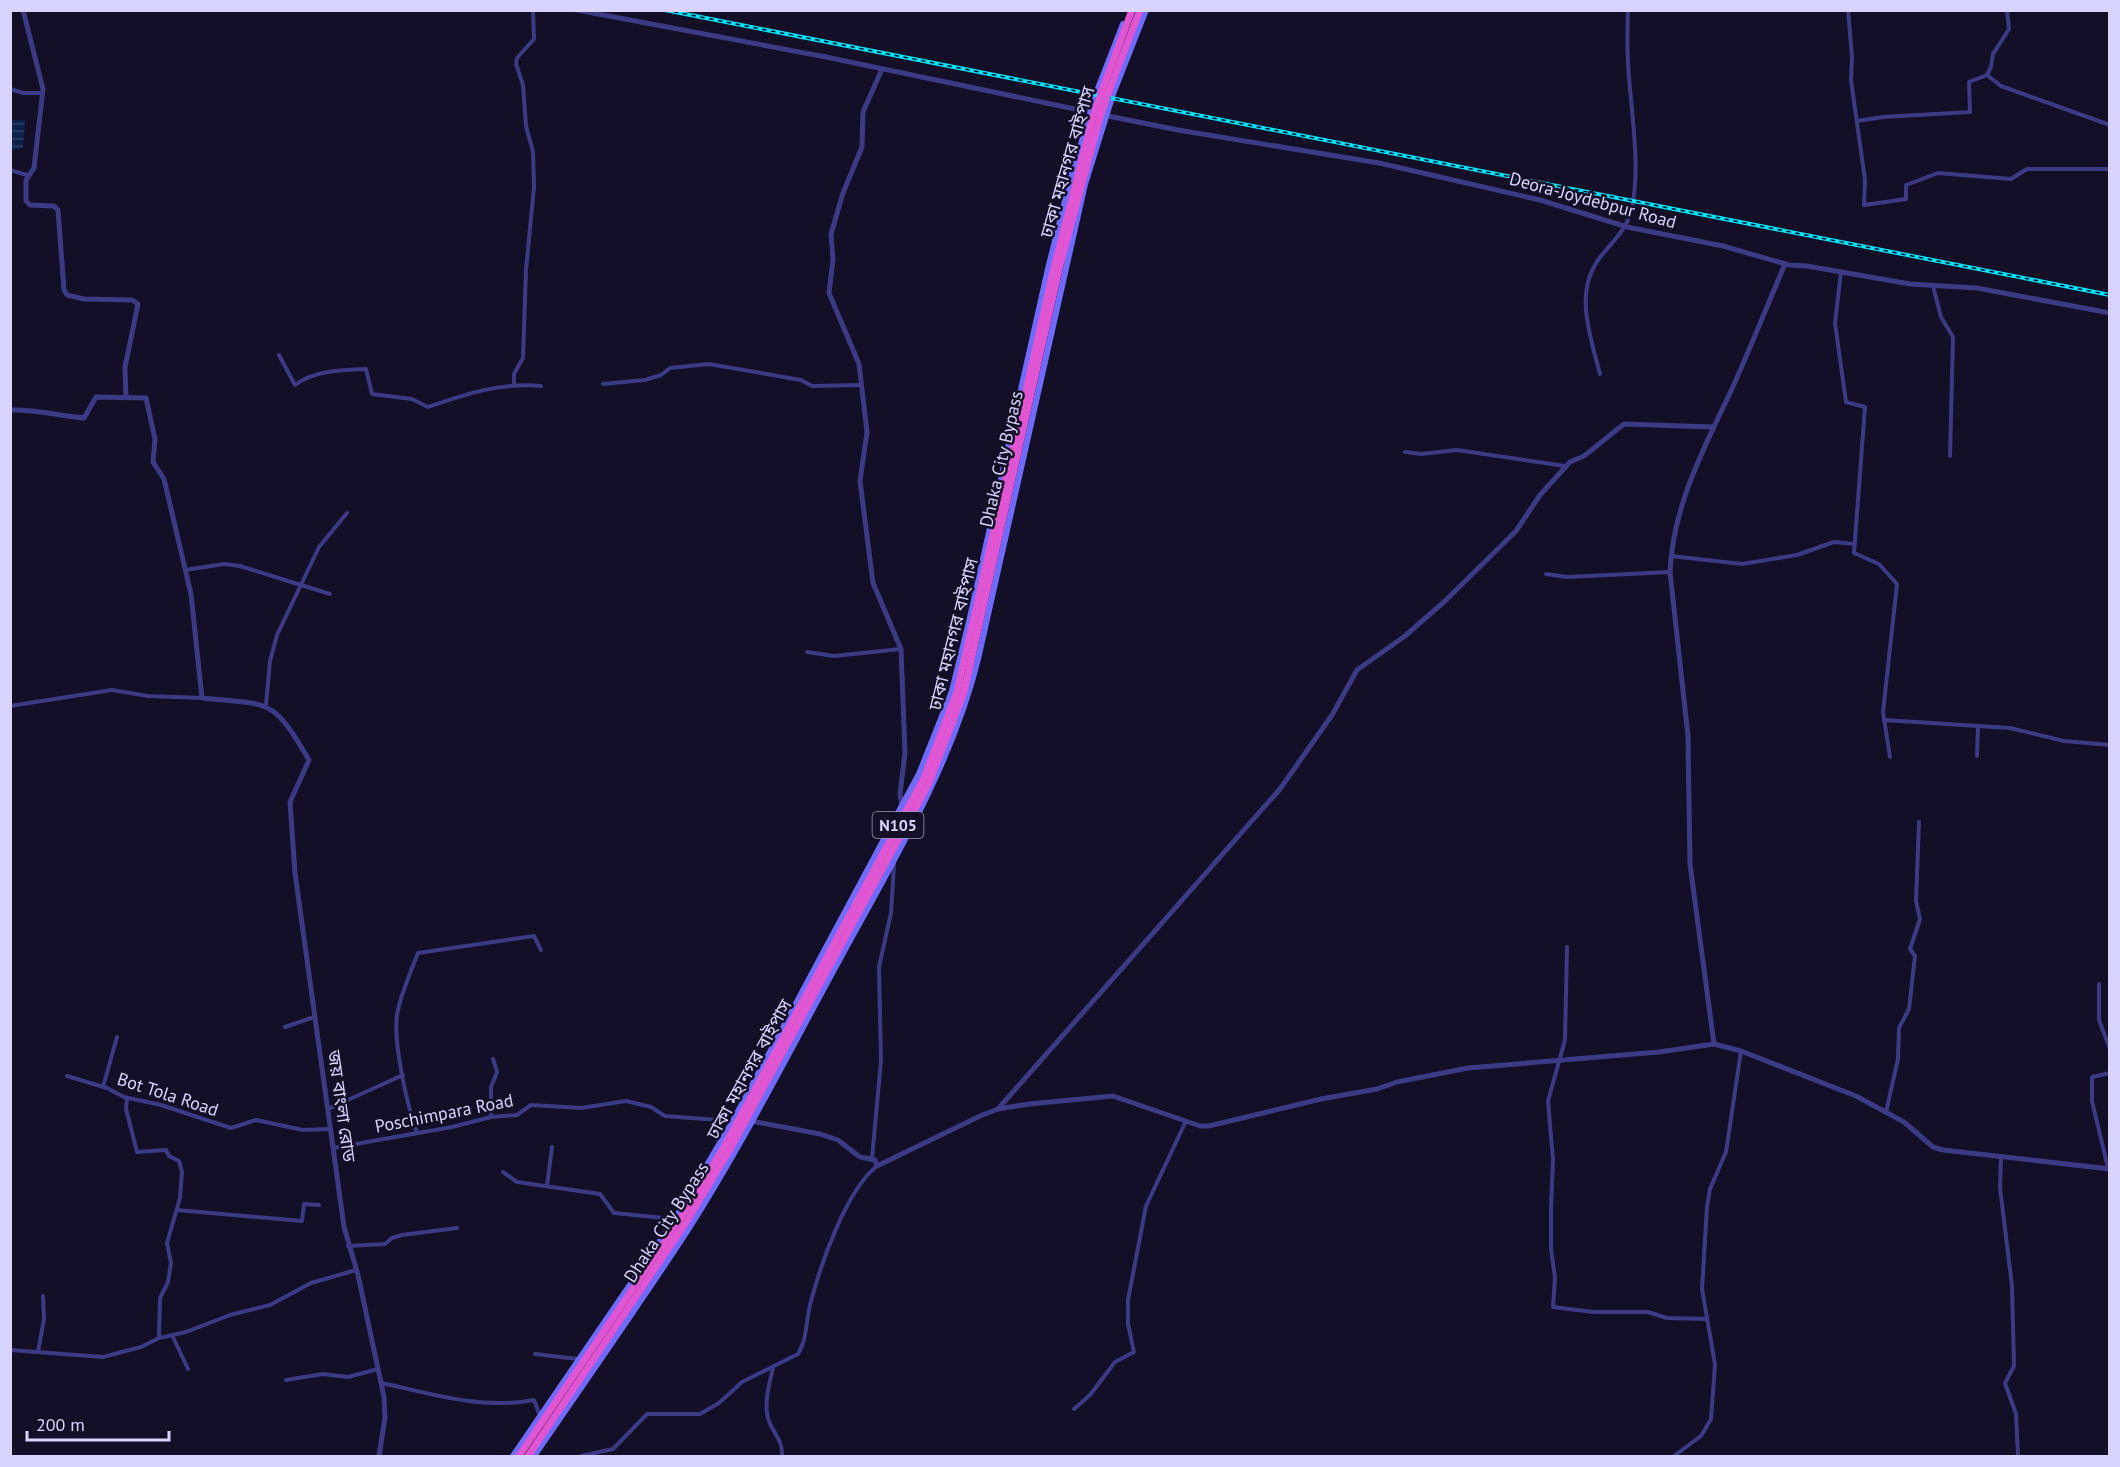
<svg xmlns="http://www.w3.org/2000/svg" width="2120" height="1467" viewBox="0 0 2120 1467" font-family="'PT Sans','Noto Sans Bengali',sans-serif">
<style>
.water{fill:url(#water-rules)}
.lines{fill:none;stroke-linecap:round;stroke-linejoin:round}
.minor{stroke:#3d3a85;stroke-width:4}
.tertiary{stroke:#3d3a85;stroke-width:5}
.secondary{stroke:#6f6bff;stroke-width:6}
.trunk{stroke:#e055d1;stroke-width:7}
.rail-casing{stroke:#00e5ff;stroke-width:4}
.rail{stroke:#130f26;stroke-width:1.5;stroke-dasharray:4.5;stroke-linecap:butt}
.trunk-bridge{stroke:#e055d1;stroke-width:7}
.labels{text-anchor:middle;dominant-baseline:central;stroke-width:5;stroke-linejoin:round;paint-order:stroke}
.shield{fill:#130f26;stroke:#9e99be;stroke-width:1.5}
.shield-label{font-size:16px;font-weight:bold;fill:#d9d4ff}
.street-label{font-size:18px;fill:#d9d4ff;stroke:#130f26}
</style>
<defs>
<pattern id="water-rules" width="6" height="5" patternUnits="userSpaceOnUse" patternTransform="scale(1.5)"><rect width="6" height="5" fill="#0c2248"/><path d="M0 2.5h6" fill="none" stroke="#2f4163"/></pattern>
</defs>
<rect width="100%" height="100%" fill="#130f26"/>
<polygon class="water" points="11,120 25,120 23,148 11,150"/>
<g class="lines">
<g class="minor">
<polyline points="1848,10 1852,57 1851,80 1865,180 1864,205"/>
<polyline points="1987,75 2001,86 2110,125"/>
<polyline points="10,89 23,93 43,93"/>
<polyline points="1857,121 1883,117 1970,112 1969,82 1987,75 1991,67 1993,54 2009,29 2007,10"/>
<polyline points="10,170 27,175"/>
<polyline points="1864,205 1906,199 1906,185 1938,173 2011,179 2027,169 2110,169"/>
<polyline points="1841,272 1835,323 1846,402 1865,407 1854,553 1879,564 1897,584 1883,712 1890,757"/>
<polyline points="1933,286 1941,317 1953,337 1950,456"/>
<path d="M279,355L295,385C314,370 344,370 366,369L372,394L412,399L428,407C466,394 501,382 541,386"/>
<path d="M1600,374C1590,335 1573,291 1601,256C1616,238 1630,226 1633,202C1639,165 1633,125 1630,88C1627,62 1627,36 1628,10"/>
<polyline points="514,383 514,374 523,358 526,270 534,187 533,152 526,126 523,85 516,64 517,58 534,39 533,10"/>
<polyline points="603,384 645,380 661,375 670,368 709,364 801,380 812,386 861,385"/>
<polyline points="1405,452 1421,454 1457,450 1565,466"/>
<polyline points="1671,556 1742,564 1797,555 1834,542 1854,544"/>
<polyline points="185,570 224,564 240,566 330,594"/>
<polyline points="1546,574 1567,577 1670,572"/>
<polyline points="807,652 834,656 901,649"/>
<polyline points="266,705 270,661 277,635 319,547 347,513"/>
<polyline points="10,706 112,690 148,696 202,698"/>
<polyline points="1884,720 2010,728 2064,741 2110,745"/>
<polyline points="1977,756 1978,727"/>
<polyline points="1567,947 1565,1040 1548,1101 1553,1160 1551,1208 1551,1249 1555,1278 1553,1307 1593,1312 1648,1312 1667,1318 1707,1319"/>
<polyline points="2099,984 2099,1020 2110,1049"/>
<polyline points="285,1027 314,1017"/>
<polyline points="67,1076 107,1088 124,1097 161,1105 231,1128 256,1120 303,1130 330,1129"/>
<polyline points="103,1087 117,1037"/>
<polyline points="127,1098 126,1109 137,1152 166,1150 169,1156 179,1161 182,1172 180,1198 167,1243 171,1263 168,1282 160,1298 159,1338"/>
<polyline points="328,1109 403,1075"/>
<polyline points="1886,1112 1898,1059 1899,1028 1909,1009 1915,956 1910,949 1920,919 1916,901 1919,822"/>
<polyline points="491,1117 491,1087 497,1072 493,1059"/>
<path d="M417,1133C407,1105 393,1043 397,1015C400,996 411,971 418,953L534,936L541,950"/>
<polyline points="333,1148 452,1127 491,1117 517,1115 531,1105 581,1108 626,1101 651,1107 665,1116 732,1121"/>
<polyline points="2001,1156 2000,1188 2012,1286 2014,1366 2005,1383 2016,1414 2018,1456"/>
<polyline points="872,1158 881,1061 879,967 891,913 894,865"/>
<polyline points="2108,1168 2092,1101 2092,1077 2110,1073"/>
<polyline points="503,1172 517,1182 600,1194 614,1213 674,1219"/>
<polyline points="547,1186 552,1147"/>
<polyline points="177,1210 302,1221 304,1204 319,1205"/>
<polyline points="348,1246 385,1244 392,1238 402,1235 457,1228"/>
<polyline points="172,1335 188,1369"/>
<polyline points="10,1350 103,1357 141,1347 159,1338 186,1332 230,1315 270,1305 311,1283 356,1270"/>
<polyline points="38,1352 44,1319 43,1296"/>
<polyline points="535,1354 578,1359"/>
<path d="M773,1368C769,1385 763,1405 769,1421C774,1435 783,1440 782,1456"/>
<polyline points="286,1380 323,1374 348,1377 378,1369"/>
<path d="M382,1383C431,1394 483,1410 534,1400L540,1416"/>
<polyline points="1074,1409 1090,1395 1115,1362 1134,1352 1128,1324 1128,1300 1146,1206 1186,1121"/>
<path d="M581,1456L613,1449L647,1414H700L719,1403L742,1382L798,1354C807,1340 806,1321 810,1305C820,1266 846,1190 877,1166"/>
<polyline points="1674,1456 1701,1436 1711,1419 1715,1364 1702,1289 1707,1207 1710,1189 1726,1152 1741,1051"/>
</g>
<g class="tertiary">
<polyline points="23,10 43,89 34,168 26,180 26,201 30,205 54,206 58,210 64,290 67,295 84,299 132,300 138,304 125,367 126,397"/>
<polyline points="577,10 826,57 1094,113"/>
<polyline points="882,69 863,112 862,147 843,193 831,234 833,259 829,293 859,364 867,432 860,481 873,583 901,649 905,753 900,794 902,806"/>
<polyline points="1103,115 1178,130 1379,163 1540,200 1627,227 1723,246 1789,265 1807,266 1910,284 1977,288 2110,313"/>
<path d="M10,410C36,409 58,416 84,418L96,397L146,398L155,439L153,462L164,479L191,594L202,698C271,705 272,697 309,760L290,802L295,873L344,1227L358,1275L384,1397L385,1418L379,1456"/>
<path d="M1714,1044L1690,864L1688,736L1670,572C1673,506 1703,450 1731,391C1750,349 1767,306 1785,264"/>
<polyline points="998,1109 1280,789 1332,715 1357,670 1405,636 1445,601 1516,531 1540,495 1570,462 1584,456 1624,424 1713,427"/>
<polyline points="751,1121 820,1134 838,1140 860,1157 875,1160 877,1166 980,1116 998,1109 1029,1104 1113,1096 1200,1126 1209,1126 1321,1099 1377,1089 1397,1082 1468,1068 1659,1052 1714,1044 1741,1051 1856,1096 1904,1122 1933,1147 1943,1150 2110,1169"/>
</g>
<g class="secondary">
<polyline points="513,1456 675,1219 733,1121 919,774 952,691 969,622 1048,269 1071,177 1097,91 1123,24"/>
<path d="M534,1456C586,1380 639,1305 689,1228C745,1140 792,1046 842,955C894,860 952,764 978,659L1085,184L1113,94L1146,10"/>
</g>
<g class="trunk">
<polyline points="1104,85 1132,10"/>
<polyline points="1110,88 1140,10"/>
<polyline points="519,1456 679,1221 724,1147 924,778 957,692 1053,272 1093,117"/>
<polyline points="528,1456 685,1224 729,1151 929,783 964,692 1060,265 1100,117"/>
</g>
<defs>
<polyline id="rail" points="665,10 2110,295"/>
</defs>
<use href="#rail" class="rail-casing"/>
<use href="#rail" class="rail"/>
<g class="trunk-bridge">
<polyline points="1093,117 1104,85"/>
<polyline points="1100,117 1110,88"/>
</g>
</g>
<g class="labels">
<rect class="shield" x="872.5" y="812" width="51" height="26" rx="4.5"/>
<g class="shield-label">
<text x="898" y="825">N105</text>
</g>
<g class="street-label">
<text transform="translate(1067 162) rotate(-74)">ঢাকা মহানগর বাইপাস</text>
<text transform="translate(1593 200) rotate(15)">Deora-Joydebpur Road</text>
<text transform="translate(1001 459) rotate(-77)">Dhaka City Bypass</text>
<text transform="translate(953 634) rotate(-76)">ঢাকা মহানগর বাইপাস</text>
<text transform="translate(749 1069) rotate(-61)">ঢাকা মহানগর বাইপাস</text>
<text transform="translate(168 1094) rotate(18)">Bot Tola Road</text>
<text transform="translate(342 1106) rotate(82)">জয় বাংলা রোড</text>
<text transform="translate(444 1113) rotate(-11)">Poschimpara Road</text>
<text transform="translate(666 1222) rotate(-57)">Dhaka City Bypass</text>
</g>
</g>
<rect width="2120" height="1467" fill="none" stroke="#d9d4ff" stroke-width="24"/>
<path d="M27 1431v9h142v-9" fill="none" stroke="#d9d4ff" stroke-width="3"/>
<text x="36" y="1431" font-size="18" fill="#d9d4ff" stroke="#130f26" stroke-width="4.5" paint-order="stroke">200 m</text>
</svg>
